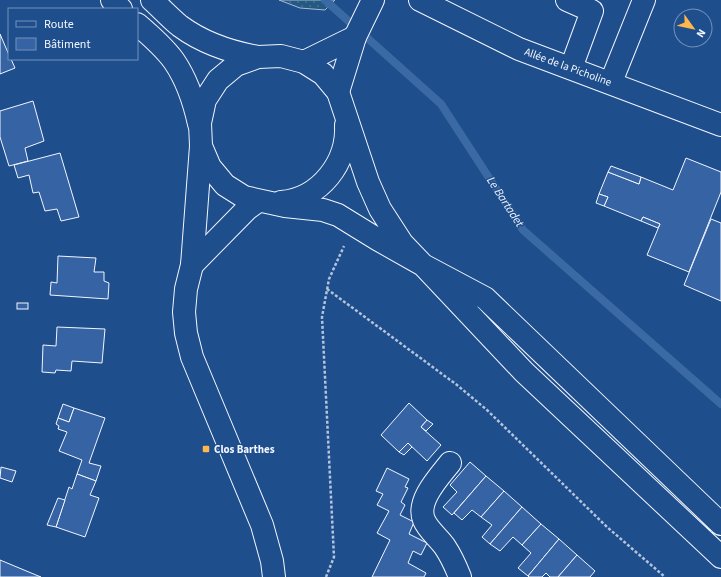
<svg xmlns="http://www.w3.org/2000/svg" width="721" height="577" viewBox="0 0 721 577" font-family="'Source Sans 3',sans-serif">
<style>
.park{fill:url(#park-dots);stroke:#a8bbd7}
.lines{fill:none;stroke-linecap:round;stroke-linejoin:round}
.stream{stroke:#3b69a3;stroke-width:8}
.building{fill:#3563a3;stroke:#f2f6ff}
.minor-casing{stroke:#f2f6ff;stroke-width:24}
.major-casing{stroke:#f2f6ff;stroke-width:24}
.path{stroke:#b3c4dc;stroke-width:2.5;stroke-dasharray:3 2;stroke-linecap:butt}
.minor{stroke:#1f4e8c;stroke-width:22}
.major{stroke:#1f4e8c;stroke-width:22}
.poi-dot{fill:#ffb74d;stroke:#1f4e8c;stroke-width:1.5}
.labels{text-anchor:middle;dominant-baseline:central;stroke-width:3;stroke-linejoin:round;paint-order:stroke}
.street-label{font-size:11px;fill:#f2f6ff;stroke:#1f4e8c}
.poi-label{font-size:11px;font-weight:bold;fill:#f2f6ff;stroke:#1f4e8c;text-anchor:start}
.water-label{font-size:12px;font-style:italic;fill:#f2f6ff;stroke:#1f4e8c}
</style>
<defs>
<pattern id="park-dots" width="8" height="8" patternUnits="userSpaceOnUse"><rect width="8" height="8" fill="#245a82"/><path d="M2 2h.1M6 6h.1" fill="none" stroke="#447295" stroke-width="1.8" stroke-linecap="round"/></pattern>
</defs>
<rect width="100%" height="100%" fill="#1f4e8c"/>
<polygon class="park" points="279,0 335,0 325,10 300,8"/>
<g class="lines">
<polyline class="stream" points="325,0 441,104 523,230 721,404"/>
</g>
<g class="building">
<polygon points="0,34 9,55 9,59 11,59 15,68 0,74"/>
<polygon points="33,101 44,141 25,148 28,161 9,166 0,137 0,111"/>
<polygon points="60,153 79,217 61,221 57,209 45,211 39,192 33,193 29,175 18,178 14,165"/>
<polygon points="686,158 721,172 721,192 689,272 647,255 660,224 643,217 641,221 604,206 608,197 599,194 608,172 639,184 641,177 673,190"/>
<polygon points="611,166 641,177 639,184 608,172"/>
<polygon points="599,194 608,197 604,206 596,203"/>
<polygon points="643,217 660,224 658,228 641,221"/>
<polygon points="711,219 721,223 721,301 684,285"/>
<polygon points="58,256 96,258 94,272 104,272 104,281 109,283 108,299 50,295 51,282 57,283"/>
<rect x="17" y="303" width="11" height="6"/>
<polygon points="57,327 105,329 102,363 72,361 71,371 56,370 55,373 42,372 43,345 56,346"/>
<polygon points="409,403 427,420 421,427 441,445 427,461 408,443 399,452 381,435"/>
<polygon points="63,404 74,408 69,422 58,418"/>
<polygon points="74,408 105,418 89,463 101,466 96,481 77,474 82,460 59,451 67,432 58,429 59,426 56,424 58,418 69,422"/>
<polygon points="427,420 433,424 426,431 421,427"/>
<polygon points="408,443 412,447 404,455 399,452"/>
<polygon points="470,462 486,476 452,515 443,507 457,492 450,485"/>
<polygon points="1,467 16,471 12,482 0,478"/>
<polygon points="387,468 409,479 405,487 408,488 401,502 405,505 400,515 414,522 409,534 427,543 421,555 413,551 408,563 426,573 424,577 372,577 390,540 377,533 389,511 377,505 383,494 376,491"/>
<polygon points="77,474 96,481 90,495 99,498 85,537 56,527 69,487 72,489"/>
<polygon points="486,476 504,491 481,517 472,510 462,520 454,513"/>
<polygon points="504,491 522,507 490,544 482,537 492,525 481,517"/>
<polygon points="58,498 65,500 56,527 47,525"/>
<polygon points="522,507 541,524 522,545 513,537 500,551 490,544"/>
<polygon points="541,524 559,539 528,576 518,568 531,553 522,545"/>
<polygon points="559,539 577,555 558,577 550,577 546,573 542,577 529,577 528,576"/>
<polygon points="577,555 595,571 590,577 558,577"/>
<polygon points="0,560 36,575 41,577 0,577"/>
</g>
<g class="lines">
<defs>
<g id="minor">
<polyline points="420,0 519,49 721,125"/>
<polyline points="567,0 592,11 571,68"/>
<polyline points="355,37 373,0"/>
<polyline points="304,62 355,37 338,92"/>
<polyline points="611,82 644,0"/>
<polyline points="201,146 192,265 186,289 184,312 186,333 192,357 262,525 272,561 274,577"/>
<polyline points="192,265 247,209 258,201"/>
<path d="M450,463C439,477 416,501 424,520C428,530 439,538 445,547C451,556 456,567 460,577"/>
</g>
<g id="major">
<polyline points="112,0 121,9"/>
<path d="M152,0C161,8 170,18 180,26C203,43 230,52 258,57"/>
<path d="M137,24C150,35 164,47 174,61C187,80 194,101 199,124"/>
<path d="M281,202C320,199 348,162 346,125"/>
<polyline points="721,524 485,298 423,265 377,239 338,215 323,210 285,206 244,197 225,185 210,167 201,146 200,123 205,100 218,80 236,65 258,57 281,56 304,62 323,74 338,92 368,182 380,209 402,243 423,265 524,372 721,557"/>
</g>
</defs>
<use href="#minor" class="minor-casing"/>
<use href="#major" class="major-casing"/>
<g class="path">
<polyline points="327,289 457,385 487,410 607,527 665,577"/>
<polyline points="326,577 334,557 322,317 329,279 344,246"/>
</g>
<use href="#minor" class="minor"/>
<use href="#major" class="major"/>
</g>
<rect class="poi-dot" x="202" y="445" width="8" height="8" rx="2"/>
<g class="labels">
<g class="street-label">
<text transform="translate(568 67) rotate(20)">Allée de la Picholine</text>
</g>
<g class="poi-label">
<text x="214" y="449">Clos Barthes</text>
</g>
<g class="water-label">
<text transform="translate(505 202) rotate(57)">Le Bartadet</text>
</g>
</g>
<rect x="8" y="8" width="130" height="52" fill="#1f4e8c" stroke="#7391ba"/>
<rect x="16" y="21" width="20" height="6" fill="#1f4e8c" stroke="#7391ba"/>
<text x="44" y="28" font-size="12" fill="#f2f6ff">Route</text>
<rect x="16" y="38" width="20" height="12" fill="#3563a3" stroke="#7391ba"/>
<text x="44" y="48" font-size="12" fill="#f2f6ff">Bâtiment</text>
<g transform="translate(693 28) rotate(123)"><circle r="19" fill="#1f4e8c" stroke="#7391ba"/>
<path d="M0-3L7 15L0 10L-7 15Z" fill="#ffb74d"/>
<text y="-6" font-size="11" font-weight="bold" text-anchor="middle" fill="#f2f6ff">N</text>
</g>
</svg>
